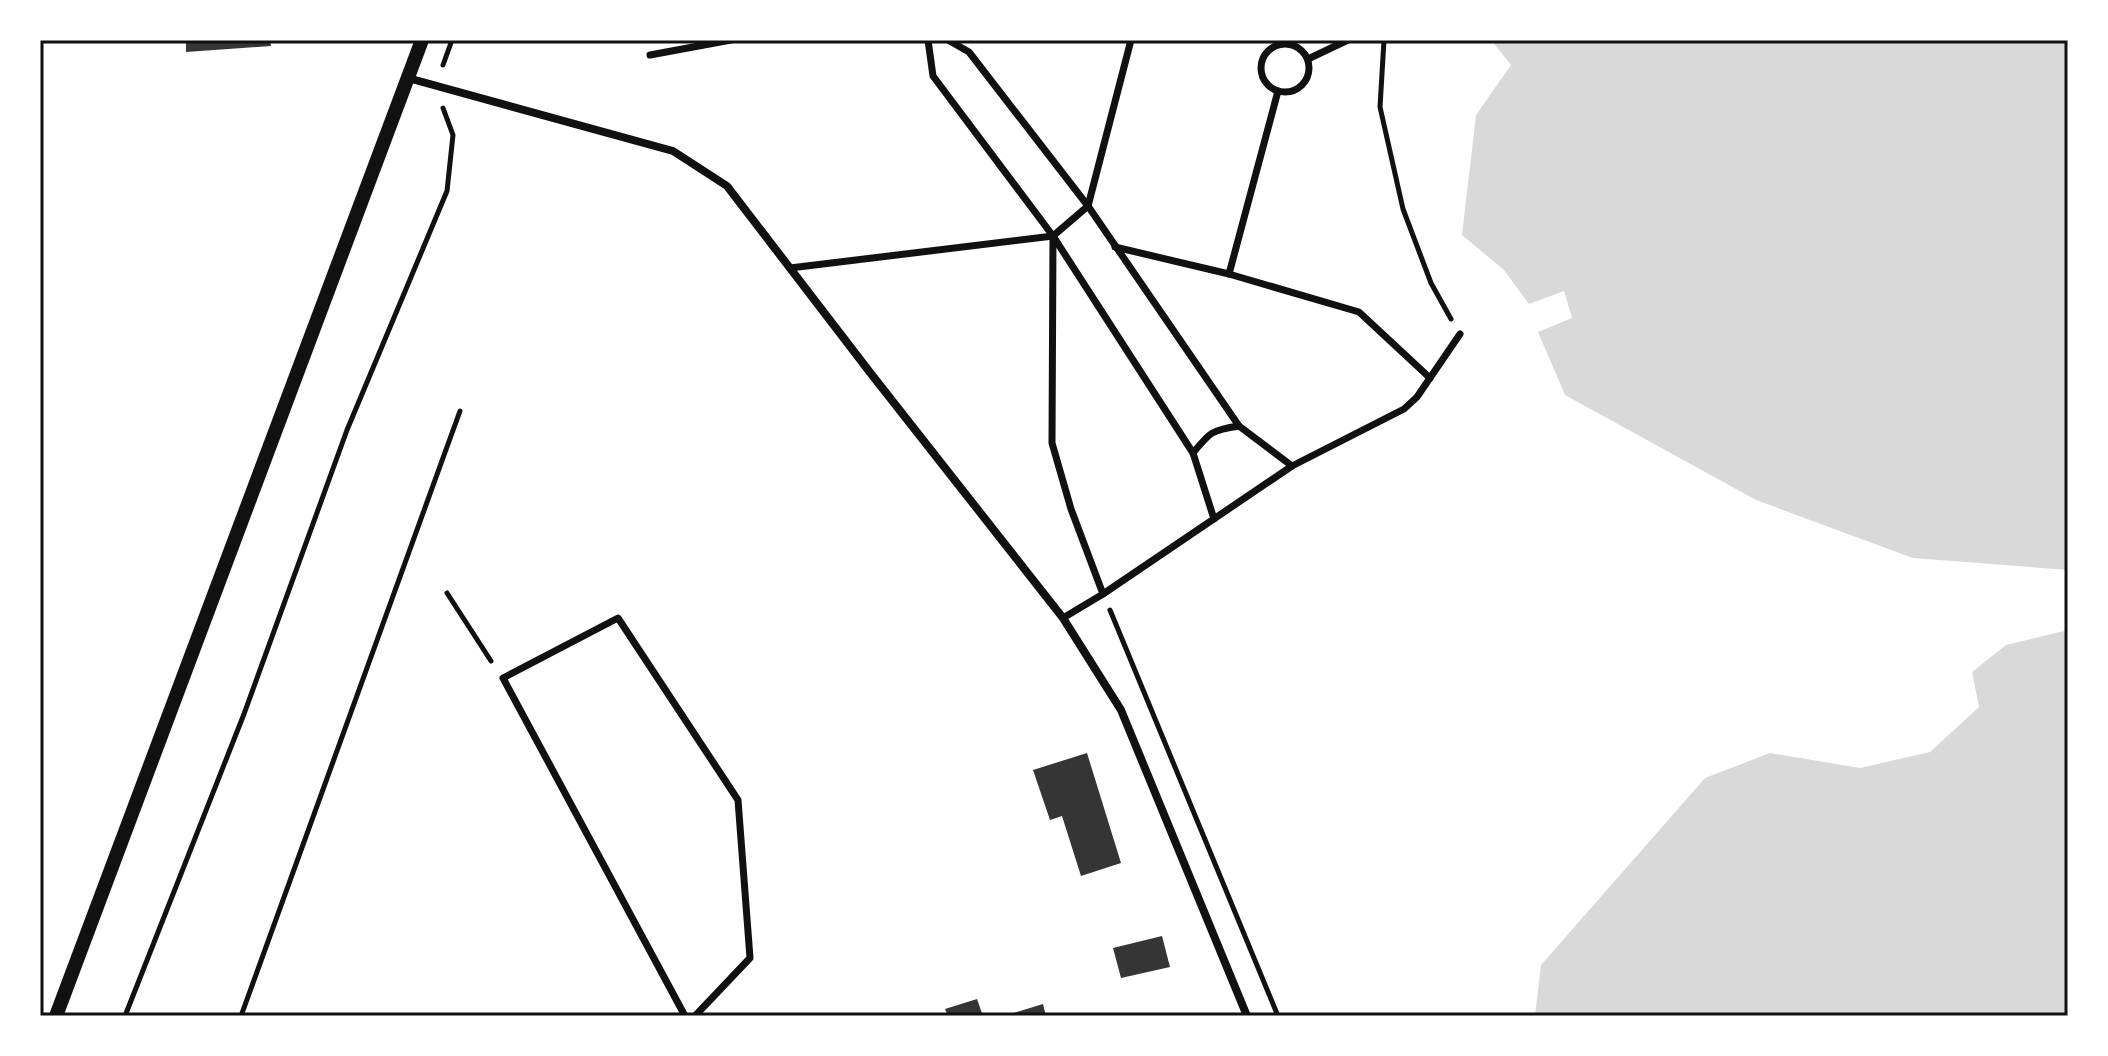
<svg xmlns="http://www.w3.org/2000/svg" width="2108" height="1056" viewBox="0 0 2108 1056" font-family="'IBM Plex Sans',sans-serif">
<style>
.water{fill:#d9d9d9}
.building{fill:#353535}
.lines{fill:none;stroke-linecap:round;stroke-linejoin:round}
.path{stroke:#111;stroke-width:5}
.pedestrian{stroke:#111;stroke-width:7}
.minor{stroke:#111;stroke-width:8}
.tertiary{stroke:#111;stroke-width:14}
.neatline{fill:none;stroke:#111;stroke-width:3}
</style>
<rect width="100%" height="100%" fill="#fff"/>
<g class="water">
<polygon points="1491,40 2068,40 2068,570 1913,558 1756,500 1565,395 1538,332 1572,318 1564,291 1529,304 1504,270 1462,235 1476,115 1511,65"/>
<polygon points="2068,630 2068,1016 1535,1016 1541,965 1705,778 1770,753 1860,768 1930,752 1979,707 1972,672 2006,645"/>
</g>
<g class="building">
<polygon points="186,40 270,40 271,46 186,52"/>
<polygon points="1087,753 1121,863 1081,876 1062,816 1050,820 1033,770"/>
<polygon points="1162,936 1170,967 1121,978 1113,948"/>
<polygon points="977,999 983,1016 948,1016 945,1009"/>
<polygon points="1043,1004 1046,1016 1007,1016 1007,1015"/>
</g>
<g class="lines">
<g class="path">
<polyline points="1384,40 1380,107 1403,209 1431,283 1451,319"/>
<polyline points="443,65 452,40"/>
<polyline points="447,593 491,661"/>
<polyline points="1110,610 1278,1016"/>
<polyline points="125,1016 244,714 347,430 447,191 453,135 443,108"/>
<polyline points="241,1016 460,411"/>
</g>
<g class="pedestrian">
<polyline points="928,40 933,76 1053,236 1193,453 1214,519"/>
<polyline points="948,40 969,52 1088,206 1239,426 1292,466"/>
<circle cx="1285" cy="68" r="24"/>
<polyline points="650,55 731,40"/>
<polyline points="1308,59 1348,40"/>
<polyline points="1115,247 1229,274 1359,312 1430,378"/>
<polyline points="790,268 1053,236"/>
<polyline points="1229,274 1278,91"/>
<path d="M1193,453C1210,432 1212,430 1239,426"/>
<polyline points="1103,594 1071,509 1052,443 1053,236 1088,206 1131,40"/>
<polyline points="1063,618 1103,594 1292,466 1404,409 1417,397 1460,334"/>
<polyline points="685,1016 503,678 618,618 738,800 750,958 695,1016"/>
</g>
<polyline class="minor" points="408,78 673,151 727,186 872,375 1063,618 1121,710 1247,1016"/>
<polyline class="tertiary" points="56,1016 422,40"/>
</g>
<rect width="2108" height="1056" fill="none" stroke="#ffffff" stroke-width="84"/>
<rect x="42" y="42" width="2024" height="972" class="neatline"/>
</svg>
